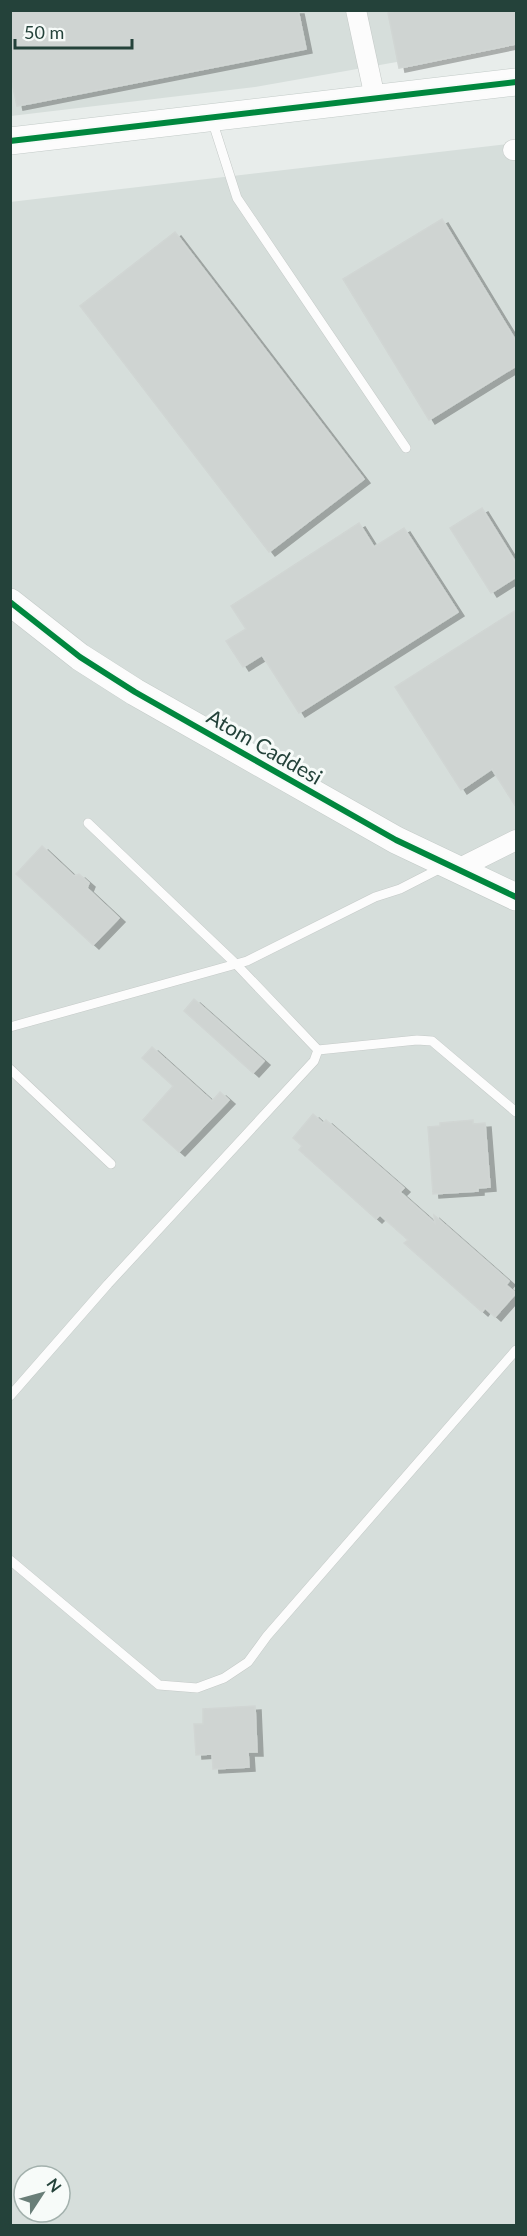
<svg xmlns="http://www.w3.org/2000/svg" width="527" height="2236" viewBox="0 0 527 2236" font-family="Lato,sans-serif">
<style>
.built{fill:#d6dedb;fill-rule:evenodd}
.building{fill:#cfd4d2;stroke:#d1d6d4;stroke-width:1.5;filter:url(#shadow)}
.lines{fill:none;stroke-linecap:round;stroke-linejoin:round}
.lane-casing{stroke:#c5cac8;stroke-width:10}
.street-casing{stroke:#c5cac8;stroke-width:21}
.secondary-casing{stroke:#c3cbc8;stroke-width:28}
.lane{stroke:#fcfcfc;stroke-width:9}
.street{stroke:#fcfcfc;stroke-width:20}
.secondary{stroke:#fcfcfc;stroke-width:27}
.cycleway-casing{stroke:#f7fbf9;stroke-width:10}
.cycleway{stroke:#00873e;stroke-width:6}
.labels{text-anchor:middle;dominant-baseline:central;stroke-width:6;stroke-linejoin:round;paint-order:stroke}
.street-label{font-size:21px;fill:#24423a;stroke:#f7fbf9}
</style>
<defs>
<filter id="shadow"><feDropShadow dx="6" dy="4" stdDeviation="0" flood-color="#0004"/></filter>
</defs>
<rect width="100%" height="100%" fill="#e8edeb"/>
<g class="built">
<polygon points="10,11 516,11 516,41 255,87 11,116"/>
<path d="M516,143V2225H11L10,202ZM24,2176H60V2212H24Z"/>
</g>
<g class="building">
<polygon points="10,10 298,10 306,49 17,106 10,74"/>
<polygon points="399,10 516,10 516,44 399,68 388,13"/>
<polygon points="442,219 516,341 516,366 429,420 343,279"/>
<polygon points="175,232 364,479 269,552 80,306"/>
<polygon points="482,508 516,563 516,577 491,593 450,528"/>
<polygon points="359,523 374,547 404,528 458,612 299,713 262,655 243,667 226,641 246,629 231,606"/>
<polygon points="516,610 516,807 492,769 461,790 395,687"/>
<polygon points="42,846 74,876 79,874 89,883 87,888 119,918 93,945 16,874"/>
<polygon points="194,999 264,1061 253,1073 184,1011"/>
<polygon points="152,1047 212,1101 220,1092 229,1100 179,1152 143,1120 173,1086 142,1058"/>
<polygon points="313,1114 323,1123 326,1120 404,1188 400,1192 435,1223 434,1215 509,1281 506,1285 516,1293 495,1317 485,1308 482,1312 404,1243 408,1240 390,1224 380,1215 376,1219 299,1150 302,1146 293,1138"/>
<polygon points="473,1120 473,1124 485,1123 490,1187 478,1188 478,1191 433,1194 428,1127 440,1126 440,1123"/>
<polygon points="255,1706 257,1752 248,1752 249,1767 213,1769 212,1754 196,1755 194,1724 203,1724 203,1709"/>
</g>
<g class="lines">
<defs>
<g id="lane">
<polyline points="212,120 237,198 406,448"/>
<polyline points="10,1027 247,961 375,897 400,889 443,867"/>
<polyline points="318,1050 417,1040 432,1041 516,1112"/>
<polyline points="10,1069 111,1164"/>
<polyline points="10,1396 108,1284 314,1061 318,1050 236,964 88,823"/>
<polyline points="10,1560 159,1685 197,1688 224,1678 248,1662 267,1636 516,1350"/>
</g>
<g id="street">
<polyline points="356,10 375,98"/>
<polyline points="513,150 516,150"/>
<polyline points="458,869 516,840"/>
</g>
<g id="secondary">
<polyline points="10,141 516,82"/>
<polyline points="10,602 80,657 135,692 396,840 516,897"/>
</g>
</defs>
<use href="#lane" class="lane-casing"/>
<use href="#street" class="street-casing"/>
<use href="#secondary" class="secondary-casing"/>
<use href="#lane" class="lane"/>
<use href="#street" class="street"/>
<use href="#secondary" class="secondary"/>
<defs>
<g id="cycleway">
<polyline points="10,141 516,82"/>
<polyline points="10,602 80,657 135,692 396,840 516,897"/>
</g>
</defs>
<use href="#cycleway" class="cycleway-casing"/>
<use href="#cycleway" class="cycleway"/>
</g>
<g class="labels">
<g class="street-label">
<text transform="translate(265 746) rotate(30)">Atom Caddesi</text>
</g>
</g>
<rect width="527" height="2236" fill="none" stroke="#24423a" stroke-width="24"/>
<g transform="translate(42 2194) rotate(54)"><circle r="28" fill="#f7fbf9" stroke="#a3b1ad" stroke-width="1.5"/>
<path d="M0-4.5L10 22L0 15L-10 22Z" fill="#697e78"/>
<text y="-9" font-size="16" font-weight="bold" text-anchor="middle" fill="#24423a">N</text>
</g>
<path d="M15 39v9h117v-9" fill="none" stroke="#24423a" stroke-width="3"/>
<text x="24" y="39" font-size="18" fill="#24423a" stroke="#f7fbf9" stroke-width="4.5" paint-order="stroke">50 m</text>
</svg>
